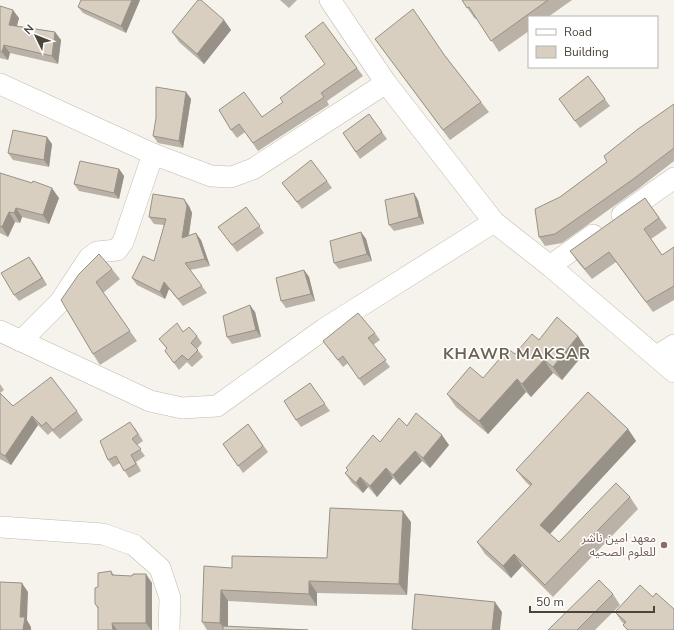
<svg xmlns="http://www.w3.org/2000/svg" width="674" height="630" viewBox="0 0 674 630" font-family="'Nunito Sans','Noto Sans Arabic',sans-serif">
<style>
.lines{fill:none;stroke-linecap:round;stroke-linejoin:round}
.minor-casing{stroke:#c2bbae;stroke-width:22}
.minor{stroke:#fff;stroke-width:21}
.wall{fill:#bab2a6}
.shaded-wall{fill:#979187}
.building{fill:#d8cfc1;stroke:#979187}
.education-dot{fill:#8d6e63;stroke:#fff;stroke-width:1.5}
.labels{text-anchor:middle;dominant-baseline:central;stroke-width:3;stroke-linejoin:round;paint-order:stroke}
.education-label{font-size:12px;fill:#785e54;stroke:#fff;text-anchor:end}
.district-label{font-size:16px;font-weight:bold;letter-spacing:1px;fill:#6e6250;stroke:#fff}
</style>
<rect width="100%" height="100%" fill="#f6f3ec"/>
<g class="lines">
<defs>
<g id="minor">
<polyline points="330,0 386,83 494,222 550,266 674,372"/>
<polyline points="0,84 153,154 211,176 231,177 253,169 386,83"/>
<polyline points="622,215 674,178"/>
<polyline points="550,266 593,235"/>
<polyline points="0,331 150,401 182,408 217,406 324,329 494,222"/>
<polyline points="21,341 60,302 89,258 97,252 117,250 123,242 153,154"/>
<polyline points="657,356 674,345"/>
<polyline points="0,527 103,534 134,545 160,568 170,598 169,630"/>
</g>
</defs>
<use href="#minor" class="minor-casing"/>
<use href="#minor" class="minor"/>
</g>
<g class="wall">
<polygon points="140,0 126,33 83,13 78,7"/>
<polygon points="280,0 297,0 289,8"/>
<polygon points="462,0 572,0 548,17 529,17 529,31 499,52 477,18 475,19"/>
<polygon points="0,6 19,18 17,26 55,32 61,40 58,64 10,53 8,60 0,58"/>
<polygon points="224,20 231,30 204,64 179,42 172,32"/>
<polygon points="375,39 447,58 481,102 489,112 450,140"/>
<polygon points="357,68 363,76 327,101 329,105 258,151 245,132 237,138 231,130 219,110 262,117"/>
<polygon points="588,76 610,106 580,128 559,99"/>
<polygon points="186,92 191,99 183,148 158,143 153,136"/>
<polygon points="674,104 674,161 638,189 562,243 545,246 539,237 560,197 607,162"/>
<polygon points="369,114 387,139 360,159 343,133"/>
<polygon points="52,144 49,167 13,160 8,153"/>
<polygon points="119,169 124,176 119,199 79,191 74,184"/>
<polygon points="0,173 59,198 49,224 22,217 20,223 15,222 8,237 0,233"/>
<polygon points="327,181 332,188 302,209 282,183"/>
<polygon points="645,198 667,228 651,239 662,255 674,247 674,300 653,312 616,262 592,279 577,261 570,251"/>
<polygon points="418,200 424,224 394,231 389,225"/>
<polygon points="189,206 192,213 189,236 201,240 210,266 190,270 207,293 183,306 169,289 165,299 137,285 132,278 154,261 164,225 154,224 149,217"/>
<polygon points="246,207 264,233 237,252 218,227"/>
<polygon points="361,232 366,239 372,261 339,269 334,263"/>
<polygon points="29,257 47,285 19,301 14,295"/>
<polygon points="112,269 120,279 103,293 137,341 100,365 93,354 61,300"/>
<polygon points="304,270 309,277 315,301 286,308 281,301"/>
<polygon points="255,312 261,337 232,344 227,337"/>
<polygon points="183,332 197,336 202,343 197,349 203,357 192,367 187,362 179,370 165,351 167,349 159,339"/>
<polygon points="375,333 380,340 373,345 390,367 364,386 348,363 343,367 323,341"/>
<polygon points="578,336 587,350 562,380 553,373 531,397 526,392 488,434 456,407 447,394 483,378 515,354 539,340"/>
<polygon points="310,383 330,411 301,427 296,420"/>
<polygon points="0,384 4,390 0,393"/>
<polygon points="0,393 13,406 77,411 83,420 60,439 52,431 48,435 38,425 11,465 0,459"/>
<polygon points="248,424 268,452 243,473 223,444"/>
<polygon points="407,426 449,445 430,468 422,461 400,485 393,478 377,497 368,487 363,493 352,483 345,473 348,470 346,468 380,442"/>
<polygon points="135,428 143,441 137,445 145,456 136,462 141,471 129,478 120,463 113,467 108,460"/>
<polygon points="628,429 636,441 550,534 559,542 630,497 638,509 553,597 522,566 511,578 485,554 477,542 530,486 525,481 516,470"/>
<polygon points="411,522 407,595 317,593 317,606 228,601 228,627 308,630 207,630 202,622 232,568 327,558"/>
<polygon points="111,571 114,575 152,583 152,630 98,630 98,609 95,604 98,587"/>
<polygon points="613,594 620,605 595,630 548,630"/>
<polygon points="653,597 674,630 627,630 623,625 624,624 622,622 615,612"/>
</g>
<g class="shaded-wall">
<polygon points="132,0 140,0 126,33 121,26"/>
<polygon points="13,10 19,18 15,33 9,25"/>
<polygon points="224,20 231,30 204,64 197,54"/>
<polygon points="55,32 61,40 58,64 52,56"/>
<polygon points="4,45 10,53 8,60 2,52"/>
<polygon points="186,92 191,99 183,148 179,141"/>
<polygon points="47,137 52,144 49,167 44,160"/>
<polygon points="119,169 124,176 119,199 114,193"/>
<polygon points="52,188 59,198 49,224 43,215"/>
<polygon points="414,193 418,200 424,224 419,217"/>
<polygon points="184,199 189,206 192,213 187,245 182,238"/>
<polygon points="16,208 22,217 20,223 14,213"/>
<polygon points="9,212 15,222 8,237 2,227"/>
<polygon points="361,232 366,239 372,261 367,254"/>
<polygon points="196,233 201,240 210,266 205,259"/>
<polygon points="29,257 34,264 47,285 42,278"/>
<polygon points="304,270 309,277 315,301 311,294"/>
<polygon points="164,282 169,289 165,299 160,292"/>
<polygon points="250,305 255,312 261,337 256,330"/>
<polygon points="578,336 587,350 562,380 553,367"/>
<polygon points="544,360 553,373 531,397 522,384"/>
<polygon points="517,379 526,392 488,434 479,421"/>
<polygon points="32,416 38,425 11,465 5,456"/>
<polygon points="628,429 636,441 548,536 540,525"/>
<polygon points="442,435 449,445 430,468 423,458"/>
<polygon points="415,451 422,461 400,485 393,475"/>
<polygon points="386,468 393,478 377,497 370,486"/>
<polygon points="360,477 368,487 363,493 356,483"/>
<polygon points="403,511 411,522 407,595 399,584"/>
<polygon points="514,554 522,566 511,578 503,566"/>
<polygon points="146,574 152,583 152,630 151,630 146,623"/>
<polygon points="309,581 317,593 317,606 309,594"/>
<polygon points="22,583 28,592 27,620 31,627 31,630 23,630 20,617"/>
<polygon points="221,590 228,601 228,630 225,630 220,623"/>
<polygon points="495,602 502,612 500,630 492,630"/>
<polygon points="112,623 117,630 113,630"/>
</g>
<g class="building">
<polygon points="81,0 132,0 121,26 78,7"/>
<polygon points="198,0 201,0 224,20 197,54 172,32"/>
<polygon points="462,0 548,0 491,41 469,7 467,8"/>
<polygon points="0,6 13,10 9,25 55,32 52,56 4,45 2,52 0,51"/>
<polygon points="413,9 445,56 481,102 443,130 375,39"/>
<polygon points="323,22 357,68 321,93 324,97 320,100 253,143 239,124 231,130 219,110 244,92 262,117 283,102 280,98 325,64 305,36"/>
<polygon points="588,76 605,99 575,121 559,99"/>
<polygon points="156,87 186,92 179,141 153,136 156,118"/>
<polygon points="674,104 674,148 632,180 555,234 539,237 535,209 560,197 607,162 604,156 638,129"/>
<polygon points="369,114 382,132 356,152 343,133"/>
<polygon points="13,130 47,137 44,160 8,153"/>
<polygon points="311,160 327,181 297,202 282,183"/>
<polygon points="80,161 119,169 114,193 74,184"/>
<polygon points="0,173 32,183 33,181 52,188 43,215 16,208 14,213 9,212 2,227 0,226"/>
<polygon points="414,193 419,217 389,225 385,200"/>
<polygon points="153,194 184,199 187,206 182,238 196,233 205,259 185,263 202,286 178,299 164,282 160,292 132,278 143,256 154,261 166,219 149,217"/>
<polygon points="645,198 659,218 644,229 662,255 674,247 674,286 646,302 609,252 585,269 570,251"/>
<polygon points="246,207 260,226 232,245 218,227"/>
<polygon points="361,232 367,254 334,263 330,241"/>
<polygon points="99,254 112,269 96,282 130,331 93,354 61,300 79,274"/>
<polygon points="29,257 42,278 14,295 1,273"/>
<polygon points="304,270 311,294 281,301 276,278"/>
<polygon points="250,305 256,330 227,337 223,316"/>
<polygon points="358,313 375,333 368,338 386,360 359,379 343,356 338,360 323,341"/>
<polygon points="557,317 578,336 553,367 544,360 522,384 517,379 479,421 447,394 470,367 483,378 508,349 515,354 532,334 539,340"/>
<polygon points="177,323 183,332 189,327 197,336 191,343 198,350 188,360 182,355 174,363 165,351 167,348 159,339"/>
<polygon points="51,377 77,411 53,430 46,422 42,426 32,416 5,456 0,453 0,393 13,406"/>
<polygon points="310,383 325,404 296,420 284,401"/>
<polygon points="588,392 628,429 540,525 559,542 616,483 630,497 545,585 514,554 503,566 477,542 532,484 516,470"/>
<polygon points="416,413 442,435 423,458 415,451 393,475 386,468 370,486 360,477 356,483 345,473 348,470 346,468 373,435 380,442 399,418 407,426"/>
<polygon points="130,422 138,434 132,439 141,449 131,455 136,464 124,471 116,456 108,460 100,441"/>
<polygon points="248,424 263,446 238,466 223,444"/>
<polygon points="330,508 403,511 399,584 309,581 309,594 221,590 220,623 202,622 204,566 232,568 232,556 327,558"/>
<polygon points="111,571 112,575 132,576 133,574 146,574 146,623 112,623 113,630 98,630 98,607 95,604 95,588 98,587 98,573"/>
<polygon points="599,580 613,594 577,630 548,630"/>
<polygon points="0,582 22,583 20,617 25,617 23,630 0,630"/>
<polygon points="640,585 653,597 656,593 674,609 674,630 628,630 623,625 626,622 615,612"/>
<polygon points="415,594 495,602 492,630 419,630 412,629"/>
<polygon points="223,626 308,630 223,630"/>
</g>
<circle class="education-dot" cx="664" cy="545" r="4"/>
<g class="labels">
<g class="education-label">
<text x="656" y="538">معهد امين ناشر<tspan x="656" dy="14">للعلوم الصحيه</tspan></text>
</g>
<g class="district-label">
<text x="517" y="354">KHAWR MAKSAR</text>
</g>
</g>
<rect x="528" y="16" width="130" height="52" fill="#ffffff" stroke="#b7b4b0"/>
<rect x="536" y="29" width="20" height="6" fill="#ffffff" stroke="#b7b4b0"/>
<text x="564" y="36" font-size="12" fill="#4b4439">Road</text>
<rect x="536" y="46" width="20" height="12" fill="#d8cfc1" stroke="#b7b4b0"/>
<text x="564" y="56" font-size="12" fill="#4b4439">Building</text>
<g transform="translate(36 36) rotate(313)" stroke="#ffffff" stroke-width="3" paint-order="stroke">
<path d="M0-3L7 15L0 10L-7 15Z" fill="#4b4439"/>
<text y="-6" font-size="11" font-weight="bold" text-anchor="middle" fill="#4b4439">N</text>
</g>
<path d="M530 606v6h124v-6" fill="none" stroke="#4b4439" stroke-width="2"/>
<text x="536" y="606" font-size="12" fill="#4b4439" stroke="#ffffff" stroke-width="3" paint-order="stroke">50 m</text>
</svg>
